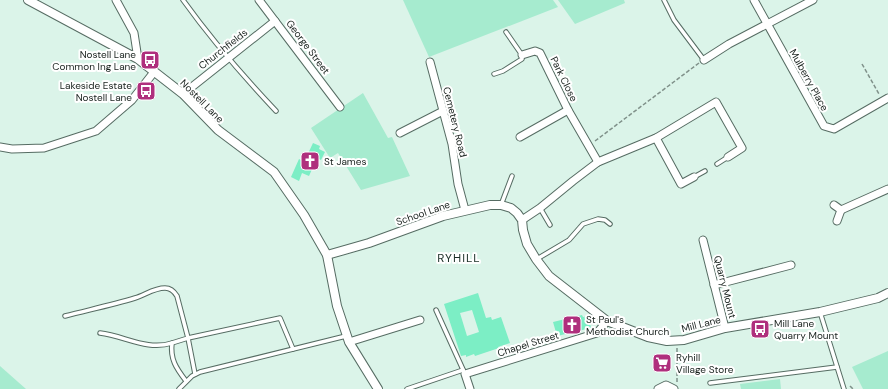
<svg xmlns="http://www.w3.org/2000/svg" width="888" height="389" viewBox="0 0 888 389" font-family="'DM Sans',sans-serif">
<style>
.green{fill:#a6ebcf}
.building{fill:#7ceec5;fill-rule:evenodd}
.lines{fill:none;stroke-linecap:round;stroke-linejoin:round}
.service-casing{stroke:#566c63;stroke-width:5.5}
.minor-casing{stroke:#566c63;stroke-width:9}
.tertiary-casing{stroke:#566c63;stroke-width:10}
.path{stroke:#80918a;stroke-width:1.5;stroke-dasharray:4 2;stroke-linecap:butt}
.service{stroke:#fff;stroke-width:3.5}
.minor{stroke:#fff;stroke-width:7}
.tertiary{stroke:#fff;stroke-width:8}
.labels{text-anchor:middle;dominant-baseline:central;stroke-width:4;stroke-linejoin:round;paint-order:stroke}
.street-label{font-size:10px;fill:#18211d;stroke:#fff}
.poi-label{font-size:10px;fill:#18211d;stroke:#fff;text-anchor:start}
.quarter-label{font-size:12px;letter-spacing:1px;fill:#1a2e26;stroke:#fff}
</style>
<rect width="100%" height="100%" fill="#dbf4e9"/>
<g class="green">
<polygon points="403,0 553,0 558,7 429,57"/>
<polygon points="558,0 624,0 625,3 575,24"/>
<polygon points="363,93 388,138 392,137 410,176 361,190 338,153 330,158 311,128"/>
<polygon points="888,351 888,389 863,389 852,367"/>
<polygon points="0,366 26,389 0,389"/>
<polygon points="780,379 781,389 741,389 740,384"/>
</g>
<g class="building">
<polygon points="313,143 320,146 319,149 325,152 321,160 317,158 309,176 302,173 299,181 291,177 299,159 304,162"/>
<path d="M478,293L486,318L491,317L492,320L501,317L510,343L498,347L499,348L475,356L474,354L466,357V355L461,356L444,304ZM472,310L479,332L467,336L460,313Z"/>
<polygon points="582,315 583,317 588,316 591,328 557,336 553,322"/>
</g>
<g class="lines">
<defs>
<g id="service">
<path d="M183,0C211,39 243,76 276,111"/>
<polyline points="664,0 674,20 704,60"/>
<polyline points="494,74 503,71 522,59 522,55 506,32"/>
<polyline points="717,164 728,157"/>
<polyline points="694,177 705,171"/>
<polyline points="501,205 512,176"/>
<polyline points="540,208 550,225"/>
<polyline points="537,259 569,240 583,224 598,219 605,220 610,224"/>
<polyline points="436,310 465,374"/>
<polyline points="820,312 844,389"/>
<path d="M65,316C88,310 112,305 135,298C145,295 154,288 165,288C171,288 174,291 177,296L188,338L172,343C170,359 176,368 186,381"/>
<path d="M100,333C125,336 147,351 172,343"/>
<polyline points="195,374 188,338 280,318 293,349"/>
<polyline points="710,383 837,367"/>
<polyline points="179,389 192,376 200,372 346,336"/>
<polyline points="407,389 463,370"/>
</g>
<g id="minor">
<polyline points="116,0 134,33 138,59"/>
<polyline points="259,0 340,107"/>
<polyline points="754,0 824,126 834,129 888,98"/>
<polyline points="522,55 535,51 540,53 568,110 598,162"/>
<polyline points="704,60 729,44 813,0"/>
<polyline points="430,62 452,144 458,184 465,210"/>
<polyline points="183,94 275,21"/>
<polyline points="400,133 443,111"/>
<polyline points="520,137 568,110"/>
<polyline points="656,138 681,184 694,177"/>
<polyline points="0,147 12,149 44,148 96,131 132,100 154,72"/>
<polyline points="834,205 841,210 837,221"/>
<polyline points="841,210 888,189"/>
<polyline points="522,220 540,208 573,181 598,162 656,138 716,102 742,148 728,157"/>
<polyline points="703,240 725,328"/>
<polyline points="714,285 791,265"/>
<polyline points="349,342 420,320"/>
<polyline points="470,389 465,374 597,333 607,321"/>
<polyline points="658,389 666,385 674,389"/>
</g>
<g id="tertiary">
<polyline points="28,0 138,59 183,94 218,130 274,172 304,215 327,255 337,306 349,342 378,389"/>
<polyline points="327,255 369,243 443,216 490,205 501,205 511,208 517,213 522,220 523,230 527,244 536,259 549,276 607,321 648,337 667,341 684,340 725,328 820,312 878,298 888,293"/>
</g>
</defs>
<use href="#service" class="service-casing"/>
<use href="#minor" class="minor-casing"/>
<use href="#tertiary" class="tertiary-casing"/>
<g class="path">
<polyline points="862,64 879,94"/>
<polyline points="595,141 699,63"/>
<polyline points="677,382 677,348"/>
<polyline points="850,386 853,389"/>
</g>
<use href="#service" class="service"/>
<use href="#minor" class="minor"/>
<use href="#tertiary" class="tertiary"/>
</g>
<defs>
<symbol id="bus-square" viewBox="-11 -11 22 22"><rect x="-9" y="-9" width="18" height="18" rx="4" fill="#af2f7d" stroke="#fff"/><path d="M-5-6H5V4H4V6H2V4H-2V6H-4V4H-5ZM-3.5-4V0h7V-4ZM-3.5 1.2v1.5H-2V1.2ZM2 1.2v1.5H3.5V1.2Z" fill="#fff"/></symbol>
<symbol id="church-square" viewBox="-11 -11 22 22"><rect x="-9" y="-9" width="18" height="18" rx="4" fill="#af2f7d" stroke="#fff"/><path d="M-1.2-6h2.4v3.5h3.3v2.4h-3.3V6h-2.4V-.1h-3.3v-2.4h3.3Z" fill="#fff"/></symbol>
<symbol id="supermarket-square" viewBox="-11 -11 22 22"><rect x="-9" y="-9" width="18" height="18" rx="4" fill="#af2f7d" stroke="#fff"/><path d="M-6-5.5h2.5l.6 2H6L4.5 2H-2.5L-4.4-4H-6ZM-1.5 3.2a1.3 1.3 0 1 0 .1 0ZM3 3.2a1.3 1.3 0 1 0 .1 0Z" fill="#fff"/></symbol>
</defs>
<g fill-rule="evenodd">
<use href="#bus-square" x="139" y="49" width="22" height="22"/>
<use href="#bus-square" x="135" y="80" width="22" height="22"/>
<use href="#church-square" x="299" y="150" width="22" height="22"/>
<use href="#church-square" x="561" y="314" width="22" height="22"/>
<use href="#bus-square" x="749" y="318" width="22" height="22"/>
<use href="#supermarket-square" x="651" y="352" width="22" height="22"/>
</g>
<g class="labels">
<g class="street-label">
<text transform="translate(308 47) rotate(53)">George Street</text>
<text transform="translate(223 49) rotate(-38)">Churchfields</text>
<text transform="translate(564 79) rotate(64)">Park Close</text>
<text transform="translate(809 80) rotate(61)">Mulberry Place</text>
<text transform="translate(202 101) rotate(45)">Nostell Lane</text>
<text transform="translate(455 122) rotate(76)">Cemetery Road</text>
<text transform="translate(423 213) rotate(-19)">School Lane</text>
<text transform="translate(725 287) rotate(76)">Quarry Mount</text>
<text transform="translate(701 324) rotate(-14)">Mill Lane</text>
<text transform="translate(528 344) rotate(-17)">Chapel Street</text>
</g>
<g class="poi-label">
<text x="136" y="54" text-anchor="end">Nostell Lane<tspan x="136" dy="12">Common Ing Lane</tspan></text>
<text x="132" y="85" text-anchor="end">Lakeside Estate<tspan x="132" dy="12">Nostell Lane</tspan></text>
<text x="324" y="161">St James</text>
<text x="586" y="319">St Paul's<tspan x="586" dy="12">Methodist Church</tspan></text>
<text x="774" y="323">Mill Lane<tspan x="774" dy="12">Quarry Mount</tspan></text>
<text x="676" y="357">Ryhill<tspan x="676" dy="12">Village Store</tspan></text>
</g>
<g class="quarter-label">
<text x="459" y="258">RYHILL</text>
</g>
</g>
</svg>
